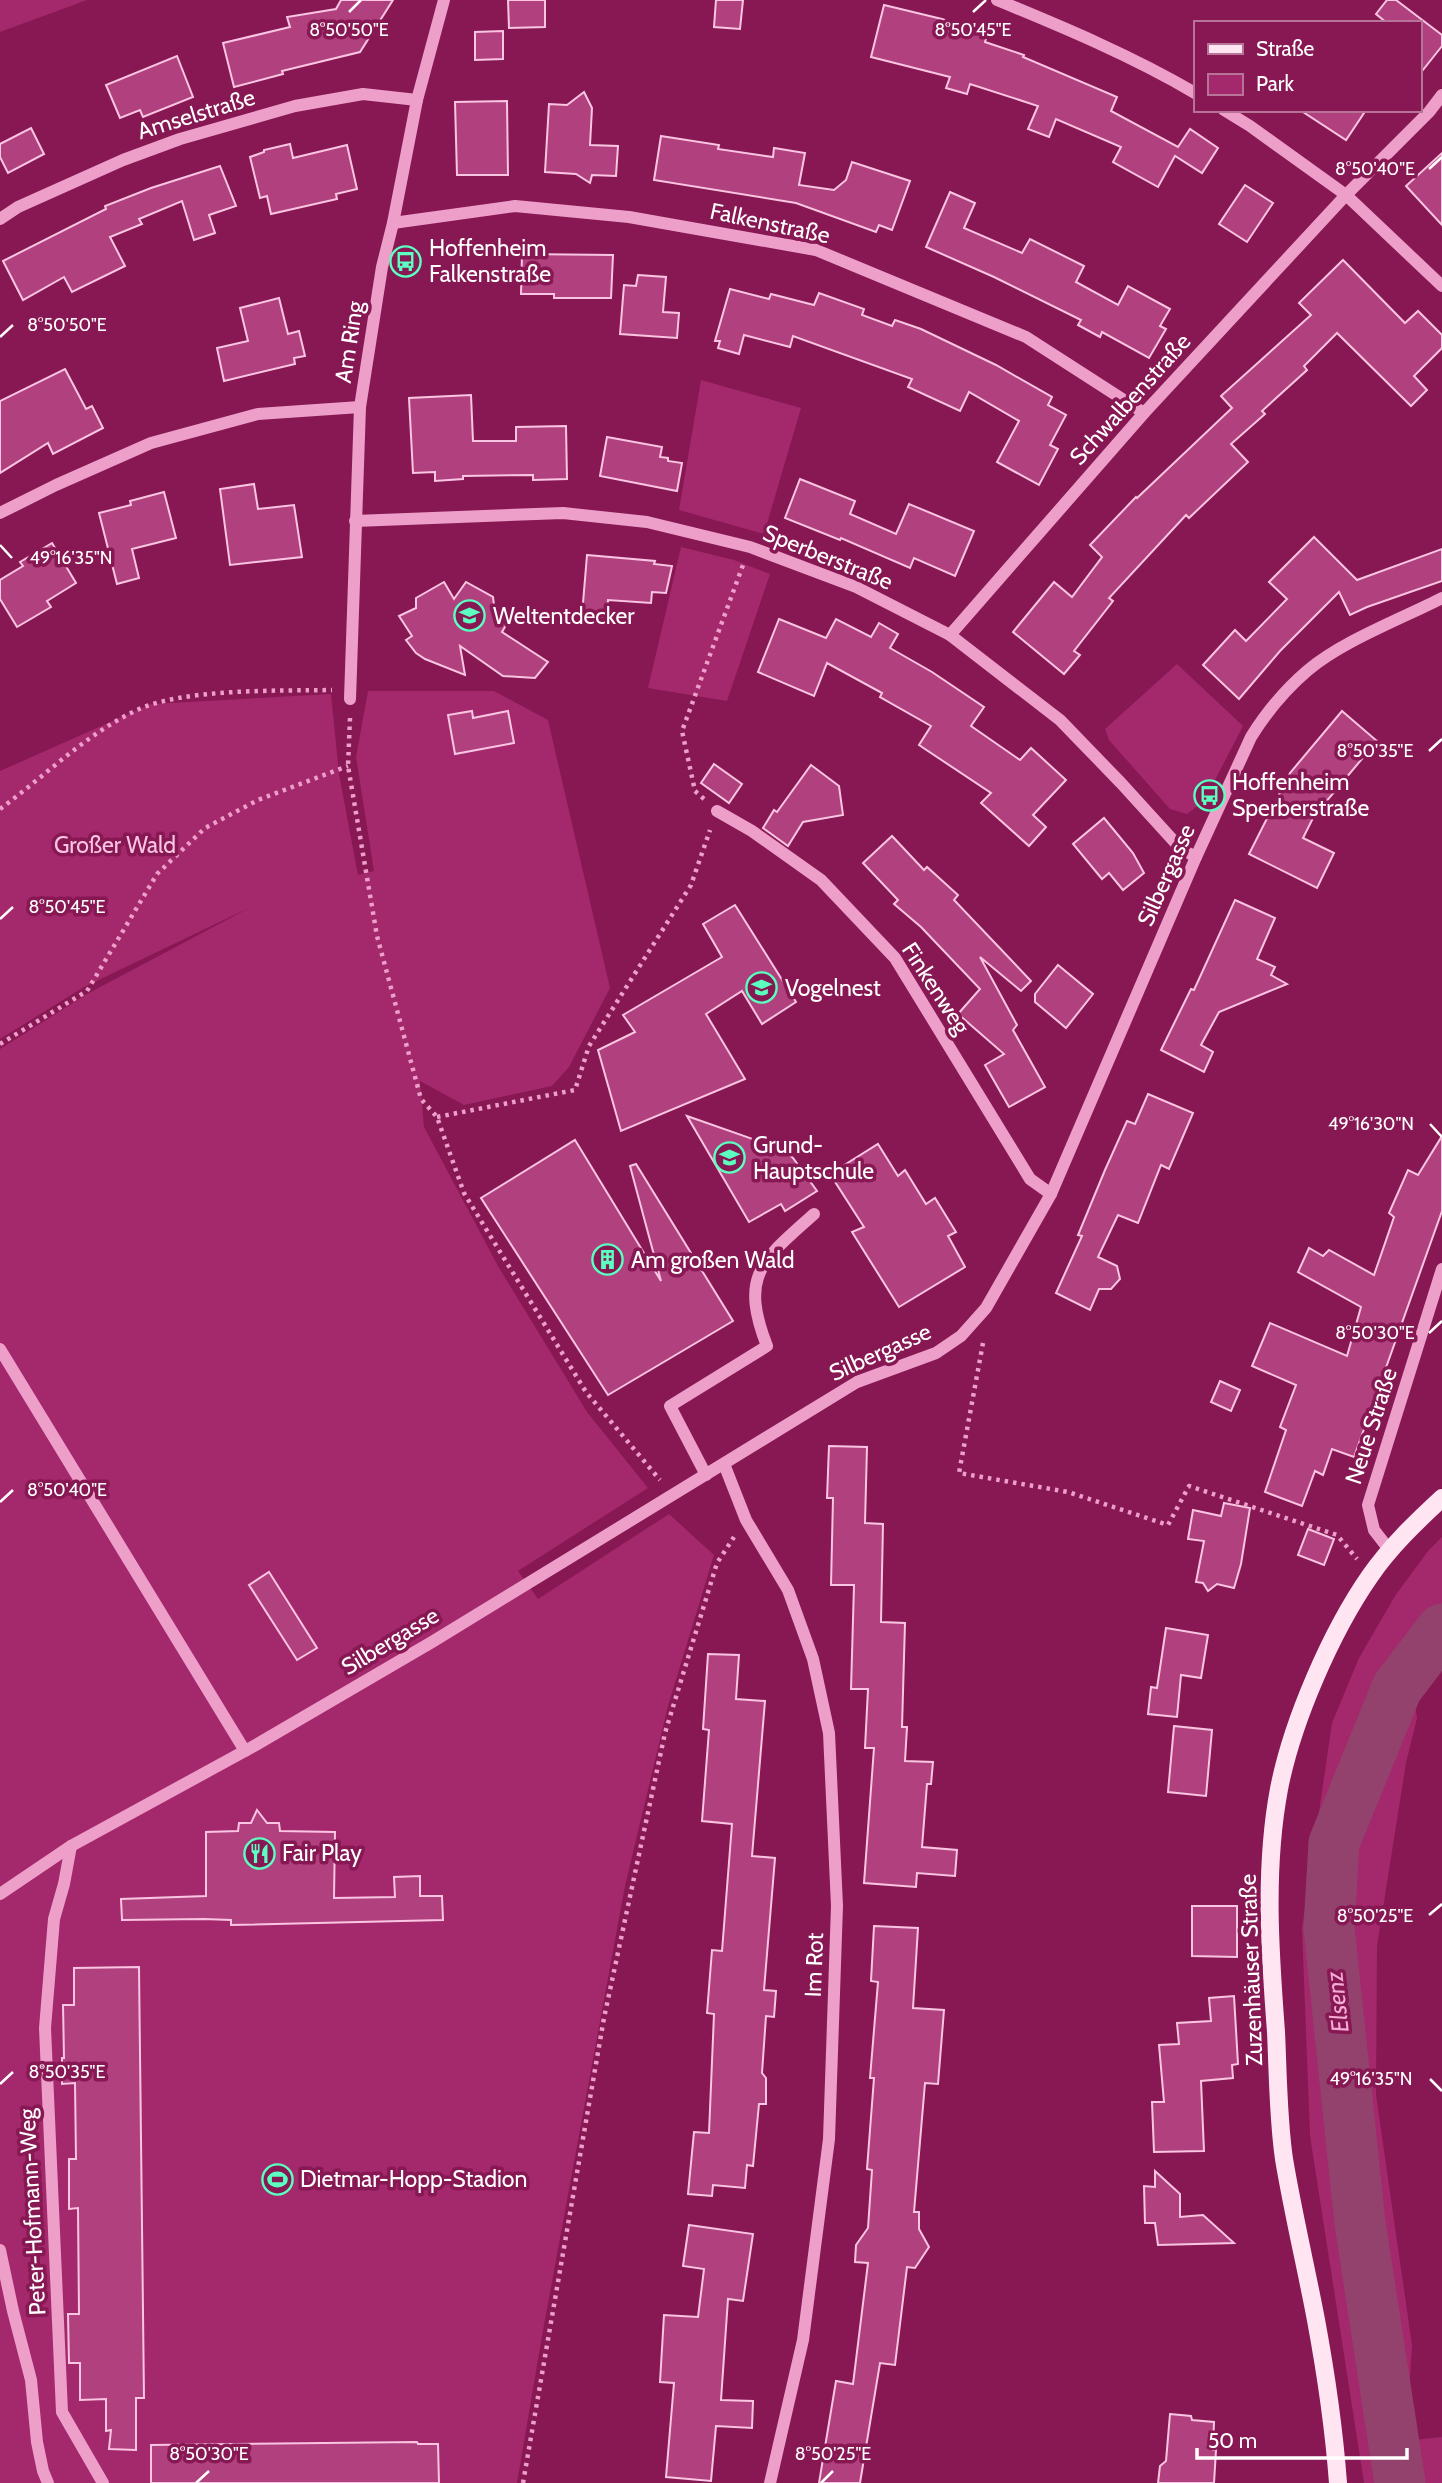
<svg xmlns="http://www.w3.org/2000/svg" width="1442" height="2483" viewBox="0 0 1442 2483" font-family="Cabin,sans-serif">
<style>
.green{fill:#a4286c}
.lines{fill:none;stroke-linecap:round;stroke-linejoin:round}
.river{stroke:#93426d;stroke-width:51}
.building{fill:#b1417e;stroke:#fac5e2;stroke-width:2}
.path{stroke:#ed9fca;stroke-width:4.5;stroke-dasharray:3.5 5;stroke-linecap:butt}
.minor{stroke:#ed9fca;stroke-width:12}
.major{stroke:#ffe5f2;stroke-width:18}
.ticks{fill:none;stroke:#fff;stroke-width:2.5}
.labels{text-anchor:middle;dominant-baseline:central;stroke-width:7;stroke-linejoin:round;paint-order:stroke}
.street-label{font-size:23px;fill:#fff;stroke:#871853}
.poi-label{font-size:23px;fill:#fff;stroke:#871853;text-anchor:start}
.park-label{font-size:23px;fill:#fac5e2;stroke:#871853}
.water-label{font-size:24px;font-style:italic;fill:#f4abd4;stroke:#871853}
.ticks-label{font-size:18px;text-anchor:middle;fill:#fff;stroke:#871853;stroke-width:7;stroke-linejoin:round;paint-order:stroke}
</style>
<rect width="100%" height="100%" fill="#871853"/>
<g class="green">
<polygon points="0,0 87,0 0,32"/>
<polygon points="701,380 801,408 764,534 679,510"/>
<polygon points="681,547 734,560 770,574 727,701 648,688"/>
<polygon points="1177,664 1243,726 1204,801 1187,814 1170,809 1109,740 1105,729"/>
<polygon points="368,691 494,691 548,720 610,988 569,1067 552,1086 464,1105 420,1081 424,1127 498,1266 587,1412 648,1488 518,1571 538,1599 669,1514 714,1555 668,1706 625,1886 542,2336 517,2483 0,2483 0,1049 87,994 251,907 84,987 0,1039 0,771 151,704 331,694 339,774 358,875 374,871 356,757"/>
<polygon points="1442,1537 1442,1643 1412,1683 1417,1718 1406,1763 1377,1946 1376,2095 1412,2345 1406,2441 1442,2437 1442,2483 1364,2483 1310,2136 1302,1928 1332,1723 1359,1658 1395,1596 1428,1551"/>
</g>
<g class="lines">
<polyline class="river" points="1400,2483 1360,2223 1329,1928 1334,1843 1397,1688 1442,1629"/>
</g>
<g class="building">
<polygon points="341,0 393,0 360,52 282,71 283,74 234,87 223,43 290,27 287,17 336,9"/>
<polygon points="508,0 545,0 545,27 509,28"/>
<polygon points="716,0 743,0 740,29 714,27"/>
<polygon points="1387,0 1396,0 1442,35 1442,46 1419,75 1419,23 1387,23 1376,14"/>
<polygon points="884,5 942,19 987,35 985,42 1024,55 1023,57 1117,97 1111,111 1178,147 1190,129 1218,148 1202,173 1175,156 1158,187 1113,162 1121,147 1056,119 1049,137 1028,129 1038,106 970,84 967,94 946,88 950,77 871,57"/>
<polygon points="503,31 503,59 475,60 475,32"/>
<polygon points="177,56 193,97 143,117 140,110 120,118 106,85"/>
<polygon points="584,92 592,108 590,145 618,146 616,176 592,175 590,183 576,174 545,172 549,104 567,105"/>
<polygon points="507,101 508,175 457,175 455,102"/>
<polygon points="1300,110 1366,110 1346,140"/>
<polygon points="31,128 44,154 8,173 0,157 0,144"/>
<polygon points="661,136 719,145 718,149 773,157 774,148 805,153 799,185 834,190 846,180 852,162 910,181 892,230 879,225 876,232 796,203 654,180"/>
<polygon points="290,144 293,158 347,145 357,189 336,194 337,199 271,214 267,196 260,198 250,157 264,152 264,150"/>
<polygon points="1442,153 1442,225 1406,186"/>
<polygon points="220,166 236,206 209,215 215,233 194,240 182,201 139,219 142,224 110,237 125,266 72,292 64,277 23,300 3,261 106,209 105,206 151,188"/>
<polygon points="1245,185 1273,203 1247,242 1219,224"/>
<polygon points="950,192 975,203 964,228 1022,253 1030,239 1084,266 1076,282 1118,305 1128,286 1170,309 1160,326 1166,329 1149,358 1102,332 1100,337 1078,325 1081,320 994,277 926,247"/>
<polygon points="522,254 613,255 611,298 554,298 554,294 521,294"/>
<polygon points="1343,260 1405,323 1418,311 1442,335 1442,348 1414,376 1427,390 1411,406 1337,333 1304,366 1307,370 1262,411 1265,414 1231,444 1248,462 1189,518 1186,515 1109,598 1113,601 1074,651 1080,655 1064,674 1013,632 1054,582 1072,597 1102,557 1090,545 1136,497 1137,498 1232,408 1221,396 1311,315 1299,303"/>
<polygon points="638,275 666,277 663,312 679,313 677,338 620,334 624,285 636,286"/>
<polygon points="730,289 769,299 771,294 814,305 819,293 864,309 862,315 892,326 895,320 921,329 996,365 1052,397 1048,405 1066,415 1050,445 1058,449 1039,485 997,462 1019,421 969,392 960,411 908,387 912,379 793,336 790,347 744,335 739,354 718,348 720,341 715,341"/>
<polygon points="279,298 288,334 299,331 305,356 294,358 295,364 224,381 217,348 248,341 240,308"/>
<polygon points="65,369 86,409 92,406 103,428 53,454 48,443 0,473 0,401"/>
<polygon points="471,395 473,441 516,441 516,427 566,426 567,479 533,480 533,475 463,476 463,479 435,481 435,472 413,473 409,398"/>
<polygon points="607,437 662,447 660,457 668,458 668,461 682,463 677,491 600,476"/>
<polygon points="800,479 855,501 850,514 896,534 909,504 974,531 955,576 914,558 910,568 841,538 840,540 785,518"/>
<polygon points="254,484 258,509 294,505 302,557 230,565 220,489"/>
<polygon points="164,492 176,538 132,549 139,578 117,584 99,513 131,505 130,501"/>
<polygon points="1314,537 1357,580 1442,549 1442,581 1367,607 1350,615 1339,592 1280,651 1239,699 1203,665 1235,630 1246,641 1287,599 1269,582"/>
<polygon points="52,543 76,583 47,601 51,607 17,627 0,599 0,580 23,566 20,562"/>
<polygon points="587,555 655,561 654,564 672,566 666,593 652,592 651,603 608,600 607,617 582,615"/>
<polygon points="444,582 454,599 466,582 493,597 494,605 512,615 502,632 548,662 535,678 503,676 460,646 465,675 425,659 416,653 406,640 412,636 399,616 416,608 416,598"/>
<polygon points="779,619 826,638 836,619 871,637 879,623 898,634 890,648 932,672 984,707 971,726 1020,760 1031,748 1066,780 1033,815 1046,827 1029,846 981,803 991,793 919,745 931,726 880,697 882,693 827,663 814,696 758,672"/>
<polygon points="472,711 473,718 508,711 514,743 455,754 448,715"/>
<polygon points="1342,711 1377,741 1314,816 1303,838 1334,853 1317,888 1249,854 1290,773"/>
<polygon points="714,764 742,784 729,803 701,783"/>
<polygon points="811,765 839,786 843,815 803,822 788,846 763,828 774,810 777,812"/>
<polygon points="1104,818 1133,853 1144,873 1123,890 1109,873 1102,879 1073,844"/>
<polygon points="892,836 924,870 927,867 958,895 954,900 1031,981 1021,991 980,957 1017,1025 1013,1030 1045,1087 1009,1107 985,1065 1004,1054 958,1014 980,989 921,927 894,904 898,900 863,863"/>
<polygon points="1235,900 1275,918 1257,959 1275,967 1271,975 1287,984 1219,1012 1201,1045 1213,1052 1204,1072 1161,1050 1191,989 1194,990"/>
<polygon points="735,905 796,1002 762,1024 742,991 706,1014 745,1079 621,1131 598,1050 635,1032 623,1015 722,957 703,924"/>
<polygon points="1058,965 1093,994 1066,1028 1035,1002 1035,994"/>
<polygon points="1148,1094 1193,1113 1169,1169 1161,1165 1138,1223 1118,1215 1098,1257 1117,1266 1120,1279 1111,1289 1099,1289 1090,1310 1056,1293 1082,1236 1078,1235 1105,1170 1127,1121 1135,1124"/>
<polygon points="687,1116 784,1150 793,1158 817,1191 785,1211 781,1204 749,1222"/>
<polygon points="1442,1136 1442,1211 1354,1457 1332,1449 1323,1475 1315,1471 1302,1506 1265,1492 1286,1430 1280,1427 1296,1385 1252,1366 1270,1323 1347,1356 1361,1307 1298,1272 1309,1248 1323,1256 1329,1250 1374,1275 1394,1217 1389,1213 1408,1170 1418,1175"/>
<polygon points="575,1140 661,1281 630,1166 636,1164 733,1321 608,1395 481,1198"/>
<polygon points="878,1144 898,1176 905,1170 926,1204 935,1198 956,1232 948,1236 965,1267 899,1307 852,1232 864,1227 830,1174"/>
<polygon points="1220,1381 1240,1390 1231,1411 1211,1402"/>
<polygon points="829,1446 867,1447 865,1523 883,1524 881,1622 905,1623 902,1727 907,1727 905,1761 933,1762 931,1784 927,1784 922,1847 957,1850 955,1876 917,1873 916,1887 864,1883 874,1748 865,1748 868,1689 851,1689 854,1585 831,1585 833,1498 827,1498"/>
<polygon points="1224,1503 1250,1508 1241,1564 1234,1588 1217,1584 1208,1591 1203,1583 1196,1582 1204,1541 1188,1539 1193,1510 1221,1516"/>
<polygon points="1308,1529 1334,1539 1324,1565 1298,1555"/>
<polygon points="269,1572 317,1648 297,1660 249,1585"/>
<polygon points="1166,1628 1208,1635 1201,1678 1181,1675 1177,1717 1148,1714 1151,1687 1157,1688"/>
<polygon points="708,1654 739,1655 736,1699 765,1701 752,1856 775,1858 764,1990 776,1991 774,2017 766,2016 762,2073 766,2078 766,2104 759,2104 753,2166 747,2165 745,2188 713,2185 712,2196 688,2194 694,2132 709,2133 714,2014 707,2013 712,1950 722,1951 732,1824 702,1821 709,1730 703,1729"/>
<polygon points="1174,1726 1212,1730 1206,1796 1168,1792"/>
<polygon points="257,1810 267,1823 279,1823 280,1831 335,1832 334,1898 395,1897 394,1877 420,1876 420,1896 442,1896 443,1920 231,1925 231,1920 204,1919 122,1920 121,1899 206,1896 206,1832 238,1831 239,1823 251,1823"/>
<polygon points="1192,1906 1237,1906 1237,1957 1192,1956"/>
<polygon points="874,1926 918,1928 913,2008 944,2010 938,2084 925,2083 914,2212 919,2212 919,2229 929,2247 915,2268 907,2267 895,2365 880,2363 860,2483 819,2483 836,2381 853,2384 868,2263 855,2262 856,2245 868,2228 872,2170 867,2169 874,2078 870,2078 878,1982 871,1981"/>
<polygon points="139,1967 144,2398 136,2398 136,2450 109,2449 111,2430 106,2431 106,2399 80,2400 80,2363 69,2363 68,2314 79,2314 78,2208 69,2209 69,2159 76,2159 75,2083 62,2084 62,2058 64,2058 63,2005 74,2005 74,1968"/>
<polygon points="1234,1996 1238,2064 1232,2065 1233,2078 1201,2081 1204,2151 1154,2152 1152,2102 1164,2102 1159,2045 1179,2044 1177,2023 1211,2021 1209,1998"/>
<polygon points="1155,2171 1180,2194 1180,2217 1203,2215 1234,2243 1158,2245 1155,2223 1145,2223 1144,2186 1155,2187"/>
<polygon points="689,2225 753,2234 743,2301 728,2299 721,2400 753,2401 752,2428 716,2426 711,2481 666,2477 674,2383 660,2382 664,2315 698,2317 704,2269 683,2266"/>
<polygon points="1170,2414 1191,2416 1192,2420 1214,2422 1213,2450 1216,2450 1214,2483 1158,2483 1160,2466 1166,2461"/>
<polygon points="417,2442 418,2444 438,2444 439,2483 151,2483 151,2445"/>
</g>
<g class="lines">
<g class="path">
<polyline points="350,718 348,766 377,936 421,1099 437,1117 464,1193 586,1392 660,1480"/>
<polyline points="704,799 695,791 682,731 743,565"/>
<path d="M0,809C45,776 85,735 135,711C181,688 279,691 332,690"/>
<polyline points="0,1044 87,991 157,874 205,828 258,800 348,766"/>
<polyline points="437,1117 575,1090 589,1046 691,885 710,830"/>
<polyline points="983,1343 959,1473 1068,1492 1168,1525 1189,1486 1337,1535 1357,1559"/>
<polyline points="523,2483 604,2018 665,1733 717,1563 734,1537"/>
</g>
<g class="minor">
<path d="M997,0C1065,28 1132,56 1195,93"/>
<polyline points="1442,95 1429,112 1346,195 1442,286"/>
<polyline points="0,219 18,207 123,160 180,139 295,106 363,94 417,100"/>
<polyline points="393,223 515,206 629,217 816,250 1026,337 1144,413"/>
<polyline points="0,513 56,485 151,443 258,414 360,407"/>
<polyline points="355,521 563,513 647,522 750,547 856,587 950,635 1060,720 1121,783 1181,849 1196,857"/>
<polyline points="950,635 1144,413 1346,195 1250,126 1224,110"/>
<polyline points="350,699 360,407 382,267 393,223 417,100 444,0"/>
<polyline points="717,811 752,831 821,880 895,958 1030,1179 1051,1194"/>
<polyline points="0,1349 245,1751"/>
<polyline points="724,1464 746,1520 788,1590 813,1659 829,1733 837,1906 829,2139 803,2340 770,2483"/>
<path d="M706,1475L670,1406L767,1346C739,1274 763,1260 814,1214"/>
<polyline points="1391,1552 1374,1530 1368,1505 1442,1269"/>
<polyline points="71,1846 64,1884 54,1919 45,2028 62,2412 103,2483"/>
<path d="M0,1894L71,1846L254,1746L432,1642L857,1382L936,1353L961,1336L986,1308L1051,1194L1196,857L1251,737C1266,713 1286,689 1307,671C1342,641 1401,619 1442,598"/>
<polyline points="0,2250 13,2311 31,2380 37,2442 43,2471 48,2483"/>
</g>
<path class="major" d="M1338,2483C1334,2429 1326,2374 1316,2320C1306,2267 1293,2213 1284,2159C1278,2118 1278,2074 1276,2032C1270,1953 1264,1869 1279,1789C1292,1722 1331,1632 1370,1576C1390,1547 1416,1522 1442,1498"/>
</g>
<path class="ticks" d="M349,12L361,0M973,12L986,0M1429,169L1442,157M0,337L13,325M0,545L12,558M1429,751L1442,739M0,919L13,907M1430,1124L1442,1137M1429,1333L1442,1321M0,1502L13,1490M1429,1915L1442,1904M1430,2079L1442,2091M0,2084L13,2072M196,2483L209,2471M821,2483L833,2471"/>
<defs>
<symbol id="bus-ring" viewBox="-11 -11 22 22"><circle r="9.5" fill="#871853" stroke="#5bffc0" stroke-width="1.5"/><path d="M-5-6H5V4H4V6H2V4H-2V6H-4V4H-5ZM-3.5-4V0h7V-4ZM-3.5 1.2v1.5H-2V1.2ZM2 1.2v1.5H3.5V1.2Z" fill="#5bffc0"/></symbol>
<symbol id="school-ring" viewBox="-11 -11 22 22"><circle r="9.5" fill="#871853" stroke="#5bffc0" stroke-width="1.5"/><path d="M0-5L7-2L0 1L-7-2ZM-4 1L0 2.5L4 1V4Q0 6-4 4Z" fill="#5bffc0"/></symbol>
<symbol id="building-ring" viewBox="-11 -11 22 22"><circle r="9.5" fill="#871853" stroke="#5bffc0" stroke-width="1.5"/><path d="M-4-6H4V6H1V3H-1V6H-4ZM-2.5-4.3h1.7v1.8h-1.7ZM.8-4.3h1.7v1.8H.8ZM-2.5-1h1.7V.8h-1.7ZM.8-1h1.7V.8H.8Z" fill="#5bffc0"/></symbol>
<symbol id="restaurant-ring" viewBox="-11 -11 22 22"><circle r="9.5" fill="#871853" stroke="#5bffc0" stroke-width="1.5"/><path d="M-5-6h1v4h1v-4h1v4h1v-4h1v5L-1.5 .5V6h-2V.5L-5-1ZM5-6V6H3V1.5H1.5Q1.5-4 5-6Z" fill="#5bffc0"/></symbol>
<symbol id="stadium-ring" viewBox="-11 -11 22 22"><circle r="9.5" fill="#871853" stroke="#5bffc0" stroke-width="1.5"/><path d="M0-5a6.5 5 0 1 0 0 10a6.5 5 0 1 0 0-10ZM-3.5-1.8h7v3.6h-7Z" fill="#5bffc0"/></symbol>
</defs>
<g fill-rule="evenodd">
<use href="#bus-ring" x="388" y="244" width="35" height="35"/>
<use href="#school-ring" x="452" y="598" width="35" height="35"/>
<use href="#bus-ring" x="1192" y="778" width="35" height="35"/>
<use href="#school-ring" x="744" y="970" width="35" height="35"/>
<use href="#school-ring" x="712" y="1140" width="35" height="35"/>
<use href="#building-ring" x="590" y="1242" width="35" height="35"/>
<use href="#restaurant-ring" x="242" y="1836" width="35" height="35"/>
<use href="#stadium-ring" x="260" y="2162" width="35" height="35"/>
</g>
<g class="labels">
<g class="street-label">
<text transform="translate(196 114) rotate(-17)">Amselstraße</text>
<text transform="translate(770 223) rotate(12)">Falkenstraße</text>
<text transform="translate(349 342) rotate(-81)">Am Ring</text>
<text transform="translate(1130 399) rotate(-48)">Schwalbenstraße</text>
<text transform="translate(828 557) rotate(22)">Sperberstraße</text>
<text transform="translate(1166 875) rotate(-66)">Silbergasse</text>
<text transform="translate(936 988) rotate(57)">Finkenweg</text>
<text transform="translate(880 1352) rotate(-24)">Silbergasse</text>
<text transform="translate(1371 1426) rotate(-72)">Neue Straße</text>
<text transform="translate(390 1641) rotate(-31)">Silbergasse</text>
<text transform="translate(814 1965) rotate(-88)">Im Rot</text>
<text transform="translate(1251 1970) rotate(-92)">Zuzenhäuser Straße</text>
<text transform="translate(32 2212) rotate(-93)">Peter-Hofmann-Weg</text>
</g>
<g class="poi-label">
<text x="429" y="248">Hoffenheim<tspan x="429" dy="26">Falkenstraße</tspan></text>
<text x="493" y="616">Weltentdecker</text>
<text x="1232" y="782">Hoffenheim<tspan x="1232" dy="26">Sperberstraße</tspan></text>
<text x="785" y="988">Vogelnest</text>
<text x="753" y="1145">Grund-<tspan x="753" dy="26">Hauptschule</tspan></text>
<text x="631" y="1260">Am großen Wald</text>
<text x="282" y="1853">Fair Play</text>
<text x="300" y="2179">Dietmar-Hopp-Stadion</text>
</g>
<g class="park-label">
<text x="115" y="845">Großer Wald</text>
</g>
<g class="water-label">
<text transform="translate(1337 2002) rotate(-96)">Elsenz</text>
</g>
</g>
<g class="ticks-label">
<text x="349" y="36">8°50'50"E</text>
<text x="973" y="36">8°50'45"E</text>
<text x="1375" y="175">8°50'40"E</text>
<text x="67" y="331">8°50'50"E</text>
<text x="71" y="564">49°16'35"N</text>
<text x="1375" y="757">8°50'35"E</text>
<text x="67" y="913">8°50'45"E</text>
<text x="1371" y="1130">49°16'30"N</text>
<text x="1375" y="1339">8°50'30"E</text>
<text x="67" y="1496">8°50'40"E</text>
<text x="1375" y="1922">8°50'25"E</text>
<text x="67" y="2078">8°50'35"E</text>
<text x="1371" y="2085">49°16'35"N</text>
<text x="209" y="2460">8°50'30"E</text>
<text x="833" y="2460">8°50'25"E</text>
</g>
<rect x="1194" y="21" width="228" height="91" fill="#871853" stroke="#b77498" stroke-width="2"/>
<rect x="1208" y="44" width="35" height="10" fill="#ffe5f2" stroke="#b77498" stroke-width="2"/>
<text x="1256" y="56" font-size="21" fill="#ffffff">Straße</text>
<rect x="1208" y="74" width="35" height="21" fill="#a4286c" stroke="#b77498" stroke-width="2"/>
<text x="1256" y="91" font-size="21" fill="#ffffff">Park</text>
<path d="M1197 2448v10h210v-10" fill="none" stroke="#ffffff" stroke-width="3.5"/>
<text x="1208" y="2448" font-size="21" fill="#ffffff" stroke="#871853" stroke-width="5" paint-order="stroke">50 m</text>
</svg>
